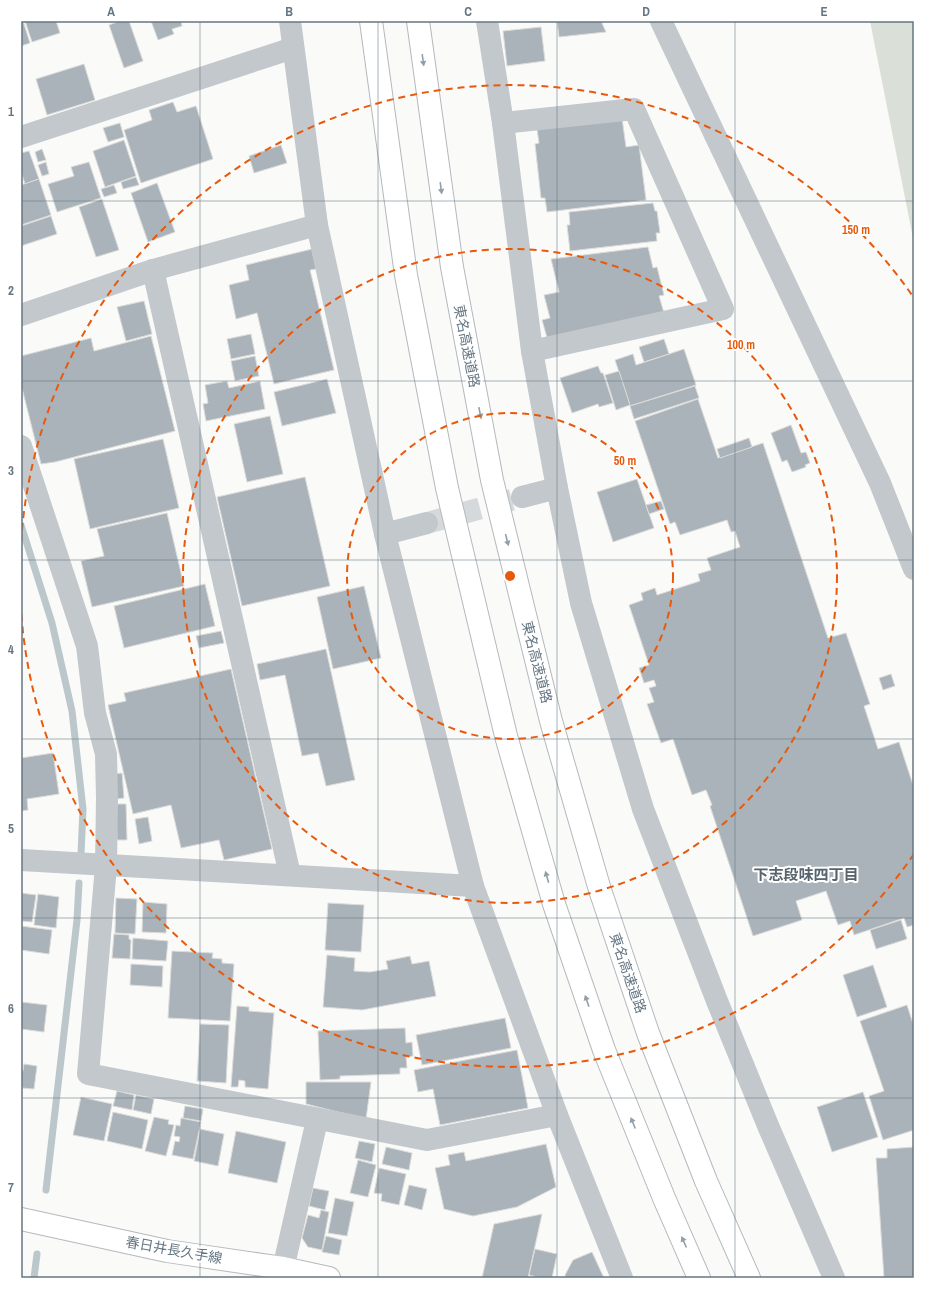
<svg xmlns="http://www.w3.org/2000/svg" width="935" height="1299" viewBox="0 0 935 1299" font-family="'Archivo Narrow','Noto Sans JP',sans-serif">
<style>
.green{fill:#dadfd7}
.lines{fill:none;stroke-linecap:round;stroke-linejoin:round}
.stream{stroke:#bbc7cb;stroke-width:7}
.building{fill:#aab3b9;stroke:#dcdcda}
.minor-tunnel{stroke:#d5d9db;stroke-width:22;stroke-dasharray:22 11;stroke-linecap:butt}
.major-casing{stroke:#b5babe;stroke-width:24}
.highway-casing{stroke:#b4b9bd;stroke-width:24}
.minor{stroke:#c3c8cc;stroke-width:22}
.major{stroke:#fff;stroke-width:22}
.highway{stroke:#fff;stroke-width:22}
.oneway{fill:#939fa8}
.grid{fill:none;stroke:#657683;stroke-width:1;stroke-opacity:0.55}
.ring{fill:none;stroke:#e8590c;stroke-width:2;stroke-dasharray:7 5}
.labels{text-anchor:middle;dominant-baseline:central;stroke-width:4;stroke-linejoin:round;paint-order:stroke}
.street-label{font-size:14px;fill:#657683;stroke:#fff}
.neighbourhood-label{font-size:15px;font-weight:bold;fill:#57646e;stroke:#fff}
.centre{fill:#e8590c;stroke:#fff;stroke-width:2}
.ring-label{font-size:12px;text-anchor:middle;font-weight:bold;fill:#e8590c;stroke:#fff;stroke-width:4;stroke-linejoin:round;paint-order:stroke}
.neatline{fill:none;stroke:#657683;stroke-width:1.5}
.grid-label{font-size:13px;text-anchor:middle;font-weight:bold;fill:#657683}
</style>
<rect width="100%" height="100%" fill="#fafaf8"/>
<polygon class="green" points="870,21 914,21 914,243"/>
<g class="lines">
<g class="stream">
<polyline points="21,525 52,623 72,711 83,809 81,854"/>
<polyline points="46,1190 77,920 79,883"/>
<polyline points="34,1278 37,1254"/>
</g>
</g>
<g class="building">
<polygon points="21,21 23,21 30,43 21,46"/>
<polygon points="25,21 56,21 60,33 32,42"/>
<polygon points="120,21 129,21 143,61 124,68 109,25"/>
<polygon points="151,21 181,21 182,26 172,29 174,34 158,40"/>
<polygon points="557,21 601,21 606,32 559,37"/>
<polygon points="541,27 545,61 507,66 503,31"/>
<polygon points="84,64 95,100 47,115 36,79"/>
<polygon points="173,102 177,112 196,106 213,159 141,183 124,130 152,120 149,110"/>
<polygon points="622,118 626,147 639,145 646,200 547,212 545,198 541,198 535,144 539,143 537,129"/>
<polygon points="120,123 124,137 108,142 103,128"/>
<polygon points="124,140 136,176 105,187 93,151"/>
<polygon points="281,145 287,163 254,173 249,156"/>
<polygon points="42,149 46,160 38,162 35,152"/>
<polygon points="29,151 39,179 25,184 21,171 21,153"/>
<polygon points="46,162 49,174 42,176 38,165"/>
<polygon points="89,162 101,198 57,212 48,184 74,176 71,167"/>
<polygon points="136,177 139,185 123,189 121,182"/>
<polygon points="39,179 51,215 21,225 21,185"/>
<polygon points="157,183 175,232 148,242 131,193"/>
<polygon points="114,185 117,193 104,197 101,189"/>
<polygon points="102,199 119,250 96,257 79,207"/>
<polygon points="653,203 655,211 657,211 660,233 656,233 657,241 570,251 567,225 570,225 569,212"/>
<polygon points="51,216 57,234 21,246 21,226"/>
<polygon points="648,247 653,268 657,267 664,295 659,296 664,313 548,341 542,320 550,318 544,295 559,292 551,259"/>
<polygon points="312,249 316,269 310,270 334,370 274,384 257,313 236,319 229,285 249,280 246,265"/>
<polygon points="144,301 152,334 126,341 117,307"/>
<polygon points="251,334 255,354 231,359 227,339"/>
<polygon points="151,336 175,431 55,462 41,464 21,384 21,356 91,338 94,351"/>
<polygon points="664,339 669,354 644,362 639,347"/>
<polygon points="684,349 696,385 630,406 615,360 633,354 636,365"/>
<polygon points="255,356 259,376 235,381 231,361"/>
<polygon points="598,366 601,373 603,373 613,403 599,407 598,404 572,413 560,378"/>
<polygon points="619,371 630,405 616,410 605,375"/>
<polygon points="327,379 336,413 282,426 274,392"/>
<polygon points="227,381 229,388 260,381 265,409 206,421 203,404 208,403 205,385"/>
<polygon points="695,386 699,398 634,419 630,406"/>
<polygon points="698,399 718,458 763,443 828,638 846,633 870,704 864,706 878,749 899,742 914,788 914,925 907,927 904,918 854,935 850,921 838,925 826,891 796,901 802,920 753,936 710,806 712,805 706,790 692,795 673,739 661,743 647,704 654,702 649,688 656,686 654,680 644,683 639,668 649,665 629,605 643,600 641,593 655,588 657,595 700,581 698,574 711,570 707,558 740,547 735,531 731,532 727,520 680,535 675,522 670,524 635,421"/>
<polygon points="270,416 283,474 247,482 234,424"/>
<polygon points="791,425 801,453 806,452 810,463 805,465 806,467 792,472 787,460 782,462 771,433"/>
<polygon points="749,438 752,447 720,458 717,449"/>
<polygon points="163,439 179,508 90,529 74,459"/>
<polygon points="305,477 330,586 242,606 217,497"/>
<polygon points="637,479 654,528 613,542 597,492"/>
<polygon points="661,501 664,509 649,514 646,505"/>
<polygon points="167,513 184,586 92,607 81,561 104,556 97,529"/>
<polygon points="205,584 215,626 124,648 114,606"/>
<polygon points="364,586 381,658 333,669 317,597"/>
<polygon points="221,631 224,643 199,648 196,636"/>
<polygon points="326,649 355,780 326,786 318,753 302,756 285,675 260,680 257,664"/>
<polygon points="231,669 272,849 224,860 219,840 181,848 171,805 133,814 108,705 126,701 124,693"/>
<polygon points="891,674 895,686 883,690 879,678"/>
<polygon points="53,753 59,794 27,799 28,810 21,811 21,758"/>
<polygon points="122,773 124,798 116,799 114,774"/>
<polygon points="116,804 126,804 127,840 117,840"/>
<polygon points="148,817 152,841 139,844 135,819"/>
<polygon points="21,893 36,895 32,922 21,921"/>
<polygon points="38,894 59,897 56,928 34,925"/>
<polygon points="116,898 137,899 135,934 115,933"/>
<polygon points="143,902 167,904 166,933 142,932"/>
<polygon points="328,903 364,905 361,952 325,950"/>
<polygon points="901,920 907,939 876,949 870,930"/>
<polygon points="21,926 52,930 49,954 21,950"/>
<polygon points="114,934 129,935 129,939 131,940 130,959 112,958"/>
<polygon points="133,938 168,941 166,961 132,959"/>
<polygon points="172,951 213,953 212,958 222,959 222,963 234,964 230,1021 168,1018"/>
<polygon points="327,955 355,958 354,971 370,972 388,969 386,961 410,956 412,964 429,961 436,996 362,1010 323,1007"/>
<polygon points="131,964 163,966 162,987 130,985"/>
<polygon points="873,965 887,1007 857,1017 843,975"/>
<polygon points="21,1002 47,1005 44,1032 21,1029"/>
<polygon points="907,1005 914,1027 914,1130 883,1140 869,1096 884,1091 860,1021"/>
<polygon points="237,1006 249,1007 249,1011 274,1013 268,1089 245,1087 245,1081 239,1080 238,1087 231,1087"/>
<polygon points="505,1018 511,1048 422,1065 416,1035"/>
<polygon points="200,1024 229,1025 226,1083 197,1081"/>
<polygon points="405,1028 406,1043 412,1042 413,1056 406,1057 407,1068 400,1068 400,1074 340,1076 340,1079 320,1080 318,1031"/>
<polygon points="517,1050 528,1108 440,1125 433,1089 418,1092 414,1070"/>
<polygon points="24,1064 37,1066 34,1089 22,1088 21,1071 23,1071"/>
<polygon points="306,1082 371,1082 366,1119 306,1104"/>
<polygon points="117,1091 134,1095 132,1110 113,1106"/>
<polygon points="863,1092 878,1137 832,1152 817,1107"/>
<polygon points="136,1095 154,1099 151,1114 133,1110"/>
<polygon points="81,1097 112,1104 104,1141 73,1135"/>
<polygon points="185,1106 203,1109 201,1121 183,1118"/>
<polygon points="113,1112 148,1120 142,1149 107,1141"/>
<polygon points="154,1117 169,1120 168,1124 174,1125 166,1156 145,1151"/>
<polygon points="181,1118 201,1122 193,1159 172,1155 175,1141 179,1142 180,1137 174,1136 176,1125 180,1126"/>
<polygon points="200,1129 224,1134 218,1166 194,1161"/>
<polygon points="236,1131 286,1142 277,1183 228,1173"/>
<polygon points="359,1141 375,1144 372,1162 355,1158"/>
<polygon points="546,1144 556,1187 517,1207 473,1216 444,1209 435,1168 450,1165 448,1155 464,1152 466,1161"/>
<polygon points="386,1147 412,1153 409,1170 382,1164"/>
<polygon points="914,1147 914,1278 884,1278 876,1158 887,1158 887,1149"/>
<polygon points="358,1160 376,1165 368,1197 350,1193"/>
<polygon points="379,1168 406,1174 399,1205 381,1201 382,1194 374,1193"/>
<polygon points="409,1185 427,1189 422,1210 404,1205"/>
<polygon points="313,1188 329,1191 325,1210 309,1206"/>
<polygon points="335,1198 354,1202 347,1236 328,1233"/>
<polygon points="321,1210 329,1212 322,1250 308,1247 302,1238 308,1215 319,1218"/>
<polygon points="542,1214 528,1278 482,1278 494,1224"/>
<polygon points="326,1236 342,1240 339,1255 322,1252"/>
<polygon points="535,1249 557,1254 552,1278 541,1278 529,1275"/>
<polygon points="592,1252 604,1278 566,1278 565,1275 573,1260"/>
</g>
<g class="lines">
<polyline class="minor-tunnel" points="427,523 522,497"/>
<defs>
<polyline id="major" points="21,1219 167,1251 283,1268 329,1278"/>
<g id="highway">
<polyline points="371,21 406,275 447,488 506,736 554,904 604,1050 664,1198 699,1278"/>
<polyline points="418,21 452,267 492,480 551,721 600,890 648,1033 706,1181 749,1278"/>
</g>
</defs>
<use href="#major" class="major-casing"/>
<use href="#highway" class="highway-casing"/>
<g class="minor">
<polyline points="290,21 317,225 385,534 473,886 557,1115 622,1278"/>
<polyline points="487,21 503,123 532,351 557,488 581,603 643,809 717,1001 769,1128 834,1278"/>
<polyline points="661,21 880,483 914,569"/>
<polyline points="503,123 634,109 723,309 532,351"/>
<polyline points="21,137 293,48"/>
<polyline points="153,270 290,875"/>
<polyline points="21,315 153,270 317,225"/>
<polyline points="21,446 87,646 95,713 106,754 107,798 106,866 88,1074 427,1140 557,1115"/>
<polyline points="522,497 557,488"/>
<polyline points="385,534 427,523"/>
<polyline points="21,860 473,886"/>
<polyline points="281,1278 317,1120"/>
</g>
<use href="#major" class="major"/>
<use href="#highway" class="highway"/>
</g>
<defs><path id="oneway-solid" d="M-6-.8H1V-3.2L6.5 0L1 3.2V.8H-6Z"/></defs>
<g class="oneway">
<use href="#oneway-solid" transform="translate(423 60) rotate(82)"/>
<use href="#oneway-solid" transform="translate(441 188) rotate(82)"/>
<use href="#oneway-solid" transform="translate(480 413) rotate(79)"/>
<use href="#oneway-solid" transform="translate(507 540) rotate(76)"/>
<use href="#oneway-solid" transform="translate(547 877) rotate(-106)"/>
<use href="#oneway-solid" transform="translate(587 1001) rotate(-109)"/>
<use href="#oneway-solid" transform="translate(633 1123) rotate(-112)"/>
<use href="#oneway-solid" transform="translate(684 1242) rotate(-114)"/>
</g>
<path class="grid" d="M200,21V1278M378,21V1278M557,21V1278M735,21V1278M21,201H914M21,381H914M21,560H914M21,739H914M21,918H914M21,1098H914"/>
<g class="ring">
<circle cx="510" cy="576" r="163"/>
<circle cx="510" cy="576" r="327"/>
<path d="M914 854A490 490 0 0 1 21 610M21 542A490 490 0 0 1 914 298"/>
</g>
<g class="labels">
<g class="street-label">
<text transform="translate(467 346) rotate(79)">東名高速道路</text>
<text transform="translate(537 662) rotate(76)">東名高速道路</text>
<text transform="translate(628 973) rotate(71)">東名高速道路</text>
<text transform="translate(174 1250) rotate(10)">春日井長久手線</text>
</g>
<g class="neighbourhood-label">
<text x="806" y="874">下志段味四丁目</text>
</g>
</g>
<circle cx="510" cy="576" r="6" class="centre"/>
<g class="ring-label">
<text x="856" y="234">150 m</text>
<text x="741" y="349">100 m</text>
<text x="625" y="465">50 m</text>
</g>
<rect width="935" height="1299" fill="none" stroke="#ffffff" stroke-width="44"/>
<rect x="22" y="22" width="891" height="1255" class="neatline"/>
<g class="grid-label">
<text x="111" y="16">A</text>
<text x="289" y="16">B</text>
<text x="468" y="16">C</text>
<text x="646" y="16">D</text>
<text x="824" y="16">E</text>
<text x="11" y="116">1</text>
<text x="11" y="295">2</text>
<text x="11" y="475">3</text>
<text x="11" y="654">4</text>
<text x="11" y="833">5</text>
<text x="11" y="1013">6</text>
<text x="11" y="1192">7</text>
</g>
</svg>
